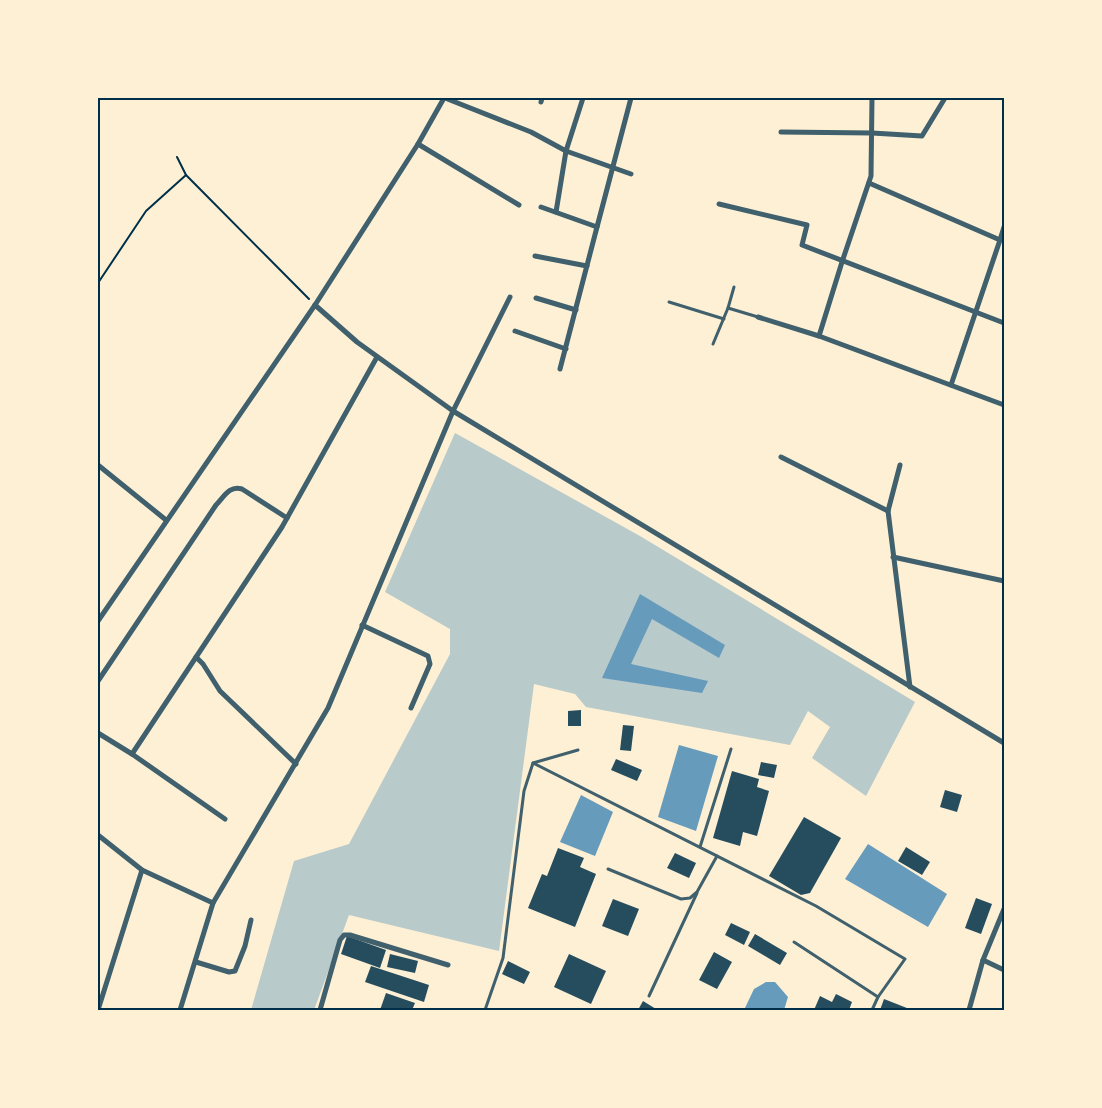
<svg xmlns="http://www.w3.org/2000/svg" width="1102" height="1108" viewBox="0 0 1102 1108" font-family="'Space Grotesk',sans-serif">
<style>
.green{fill:#b9caca}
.water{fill:#669bbc}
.building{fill:#264d5e}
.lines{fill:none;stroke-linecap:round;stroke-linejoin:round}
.path{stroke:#003049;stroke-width:2}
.service{stroke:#3f606c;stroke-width:3}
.minor{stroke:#3f606c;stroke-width:5}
.neatline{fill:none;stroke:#003049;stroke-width:2}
</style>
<rect width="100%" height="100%" fill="#fdf0d5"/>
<polygon class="green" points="455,433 640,536 915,702 866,796 812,758 830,727 808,711 790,745 586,707 575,694 534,684 499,951 349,915 314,1010 251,1010 294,861 349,844 450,654 450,629 385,592"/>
<g class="water">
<polygon points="640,594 725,645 719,658 652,619 631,664 708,681 702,693 602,678"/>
<polygon points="679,745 718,756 696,831 658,817"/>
<polygon points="581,795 613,812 595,856 560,842"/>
<polygon points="868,844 947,894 928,927 845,879"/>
<polygon points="766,982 775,982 788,997 784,1010 744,1010 754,989"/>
</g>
<g class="building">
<polygon points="581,710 581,726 568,726 568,711"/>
<polygon points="623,725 634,726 631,751 620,750"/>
<polygon points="616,759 642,770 637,781 611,770"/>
<polygon points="761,762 777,765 774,778 758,775"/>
<polygon points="732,771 759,779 757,787 769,791 757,836 743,832 740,846 713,838"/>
<polygon points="945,790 962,795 957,812 940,807"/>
<polygon points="804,817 841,838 810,893 801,895 769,876"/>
<polygon points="906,847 930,862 922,875 898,861"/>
<polygon points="558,848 584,858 580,867 596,874 575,927 528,908 542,874 547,876"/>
<polygon points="675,853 696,863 689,878 667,868"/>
<polygon points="976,898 992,904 981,934 965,928"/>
<polygon points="613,899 639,909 628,936 602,926"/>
<polygon points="731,923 750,932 744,945 725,935"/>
<polygon points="755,934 787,953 780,965 748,946"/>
<polygon points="347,936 386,950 380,968 341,954"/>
<polygon points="714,952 732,962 717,989 699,980"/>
<polygon points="390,954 418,961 415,973 387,967"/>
<polygon points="569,954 606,971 591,1004 554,987"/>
<polygon points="508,961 530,972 524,984 502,974"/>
<polygon points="371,966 429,985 424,1002 365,982"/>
<polygon points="386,993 415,1003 412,1010 380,1010"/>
<polygon points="836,994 852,1002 849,1010 814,1010 820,996 832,1002"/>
<polygon points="884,999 912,1010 880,1010"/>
<polygon points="643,1001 656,1009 656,1010 638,1010"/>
</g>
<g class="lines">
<g class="path">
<polyline points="177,157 186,175 309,299"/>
<polyline points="98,283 146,211 186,175"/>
</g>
<g class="service">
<polyline points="669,302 724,319"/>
<polyline points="728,308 758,317"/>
<polyline points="713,344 728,308 734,287"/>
<polyline points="533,763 816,906 905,959 878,997 872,1010"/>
<polyline points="700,847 731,749"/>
<polyline points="608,869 681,899 690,898 697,892 717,856"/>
<polyline points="794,942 878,997"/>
<polyline points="649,996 697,893"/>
<polyline points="485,1010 503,958 524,791 533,763 578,750"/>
</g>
<g class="minor">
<polyline points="445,98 531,132 566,151 631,174"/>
<polyline points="541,102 542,98"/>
<polyline points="781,132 872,133 922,136 945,98"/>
<polyline points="418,144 444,98"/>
<polyline points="869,183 1000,240 951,385"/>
<polyline points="719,204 807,225 802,245 1004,323"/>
<polyline points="541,207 597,227 631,98"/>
<polyline points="556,212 566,151 583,98"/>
<polyline points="1000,240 1004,227"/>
<polyline points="535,256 587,266"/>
<polyline points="536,298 576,310"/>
<polyline points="315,305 357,342 453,411 1004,743"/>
<polyline points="758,317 819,336 1004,405"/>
<polyline points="515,331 566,349"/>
<polyline points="819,336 842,262 871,176 872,98"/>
<polyline points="560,369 597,227"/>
<polyline points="781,457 888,511"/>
<polyline points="98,465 166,520"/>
<polyline points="900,465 888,511 910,687"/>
<polyline points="893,557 1004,581"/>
<polyline points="98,621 315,305 418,144 519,205"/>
<polyline points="362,625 428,656 430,664 411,708"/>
<polyline points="196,657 203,664 220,691 296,764"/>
<path d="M98,681L216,505C224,497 229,485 242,489L287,518"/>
<polyline points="98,733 132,754 282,527 377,357"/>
<polyline points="132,754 225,819"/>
<polyline points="98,835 142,870"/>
<polyline points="983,960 1004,970"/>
<polyline points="196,962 229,972 235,971 245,946 251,920"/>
<polyline points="98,1010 142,870 213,903"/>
<polyline points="180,1010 213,903 328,708 453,411 510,297"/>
<polyline points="320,1010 340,940 344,935 350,935 448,965"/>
<polyline points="969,1010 983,960 1004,909"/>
</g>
</g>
<rect width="1102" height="1108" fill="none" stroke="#fdf0d5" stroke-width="198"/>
<rect x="99" y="99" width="904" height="910" class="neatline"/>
</svg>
